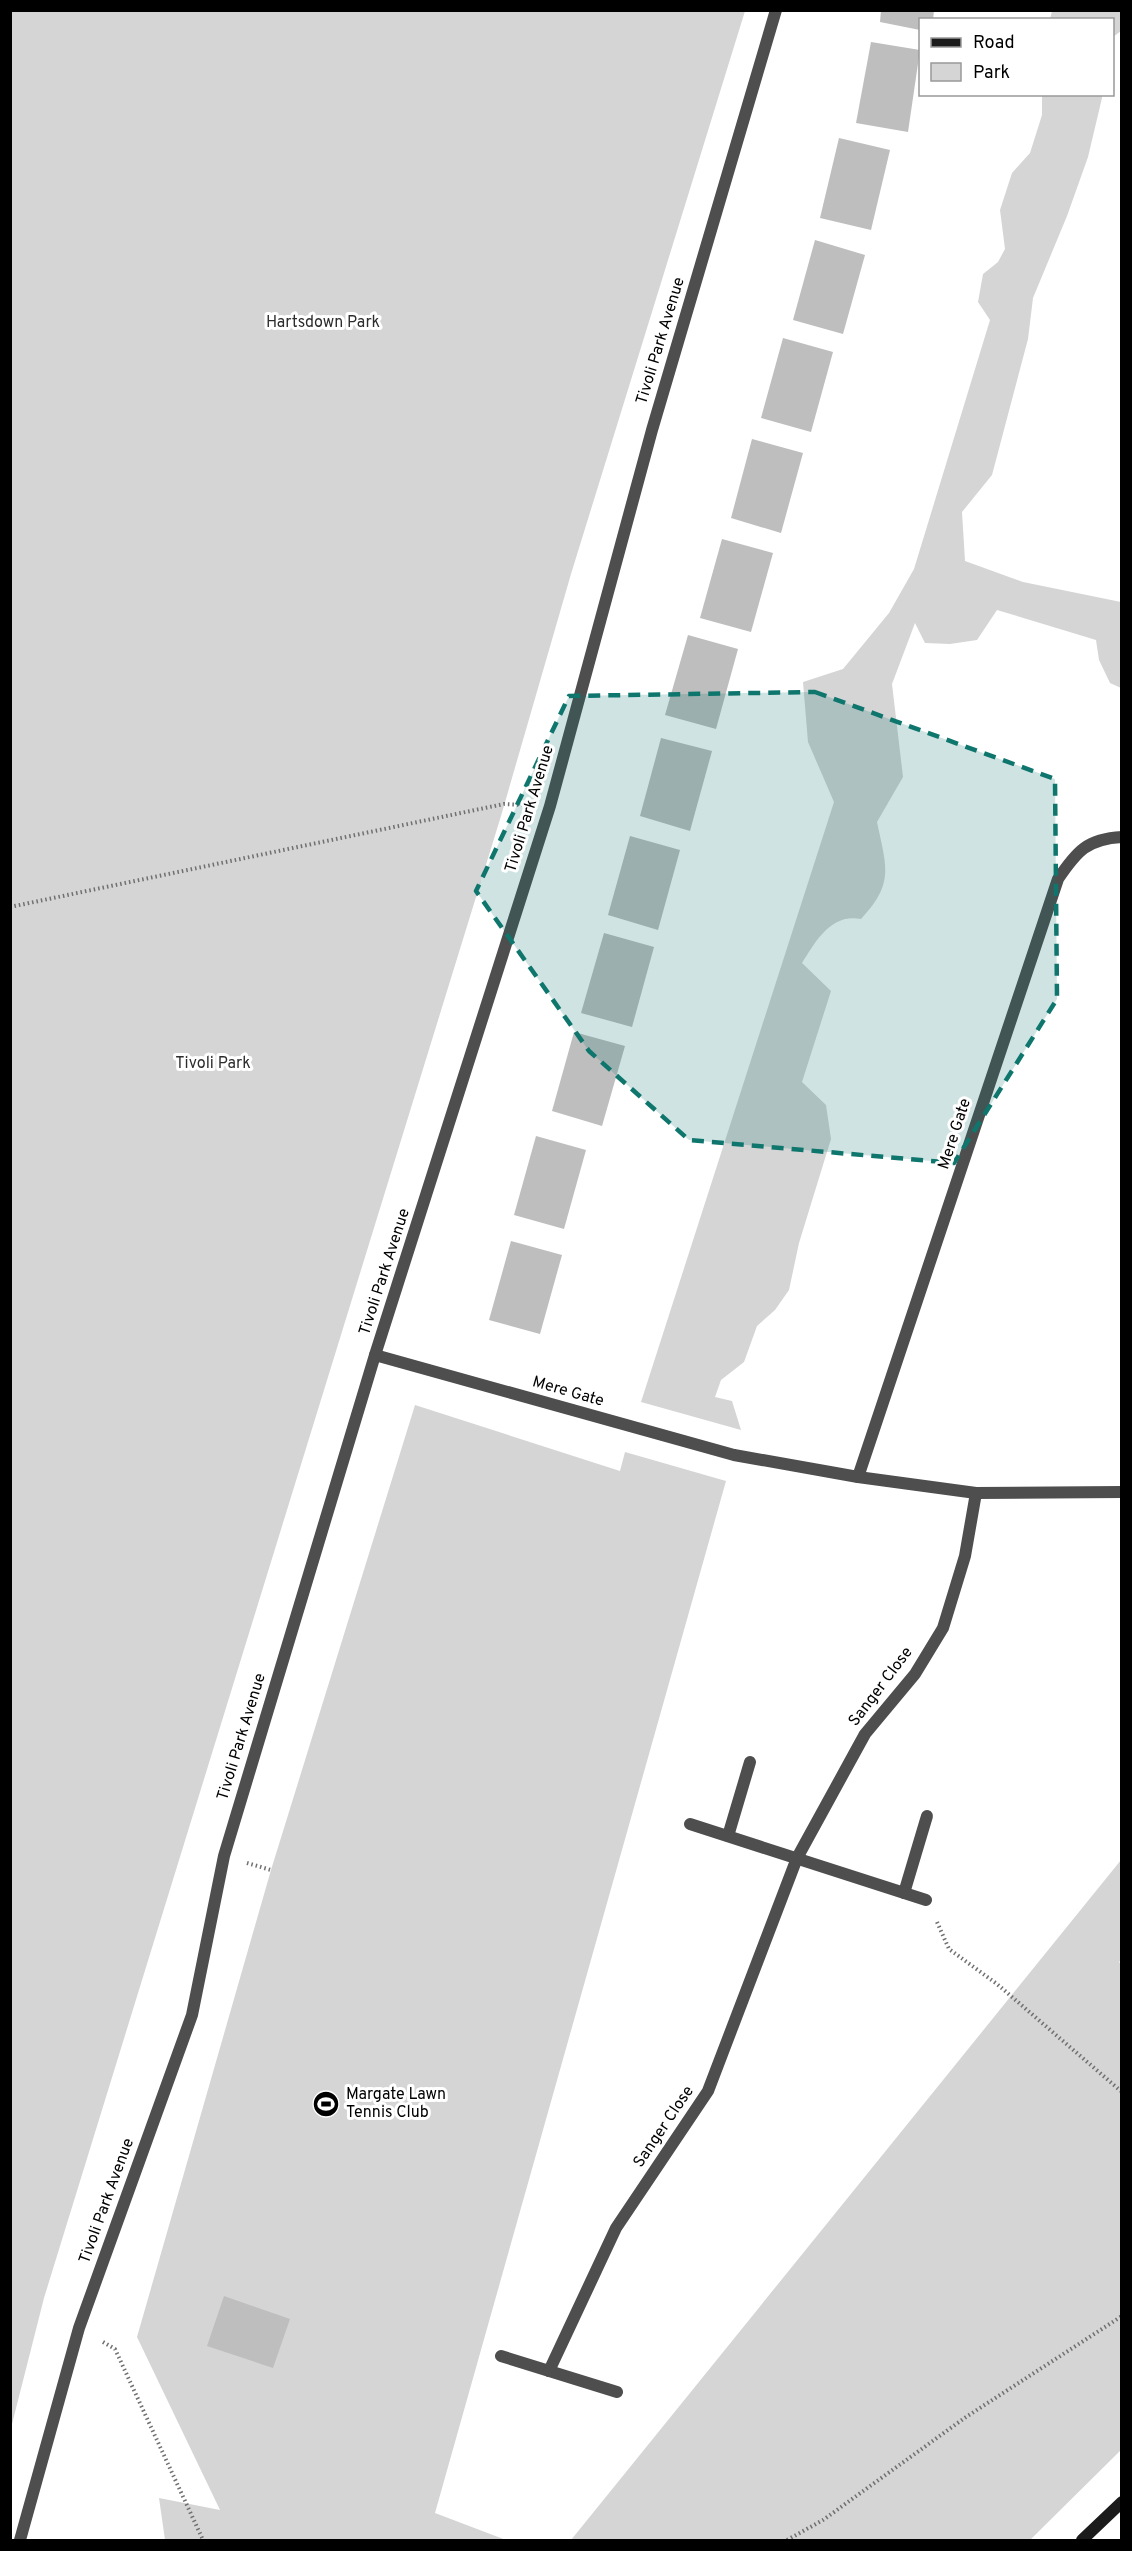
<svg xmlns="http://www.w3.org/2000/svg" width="1132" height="2551" viewBox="0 0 1132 2551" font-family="Overpass,sans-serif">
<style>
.green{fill:#d5d5d5}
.building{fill:#bebebe}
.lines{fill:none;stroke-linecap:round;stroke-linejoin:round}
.path{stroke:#707070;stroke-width:4;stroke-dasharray:1.5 3;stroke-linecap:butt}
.lane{stroke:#4e4e4e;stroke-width:12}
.street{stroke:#4e4e4e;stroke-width:12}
.secondary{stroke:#1b1b1b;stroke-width:12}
.marked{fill:#0f766e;fill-opacity:0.2;stroke:#0f766e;stroke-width:4.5;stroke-dasharray:12 8;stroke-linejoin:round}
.labels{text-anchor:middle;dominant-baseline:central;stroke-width:6;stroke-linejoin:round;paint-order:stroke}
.park-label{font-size:16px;fill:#2c2c2c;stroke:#fff}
.street-label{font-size:16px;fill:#000;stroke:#fff}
.poi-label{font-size:16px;fill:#000;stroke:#fff;text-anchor:start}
</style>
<rect width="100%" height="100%" fill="#fff"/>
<g class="green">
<polygon points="11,10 745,11 571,574 501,816 44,2298 11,2428"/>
<polygon points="1052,11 1121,11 1121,31 1113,37 1112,20 1050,19"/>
<path d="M1042,95H1102V98L1088,157L1067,216L1033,298L1028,339L992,475L962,512L965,561L1023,582L1121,602V688L1110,683L1099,660L1096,640L997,610L977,640L950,644L925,643L915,623L892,684L903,777L877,822C886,866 895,883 861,919C831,913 816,941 802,963L831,991L802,1082L826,1105L831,1139L799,1243L789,1290L775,1310L757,1326L744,1362L721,1380L715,1397L732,1401L741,1430L641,1402L834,802L808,742L803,682L843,669L889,613L914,569L990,320L978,302L983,274L998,262L1005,249L1000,210L1012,173L1030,153L1042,115Z"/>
<polygon points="415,1405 620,1471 625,1452 726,1481 435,2513 506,2540 165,2540 159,2498 220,2510 137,2337 271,1870"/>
<polygon points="1121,1860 1122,1959 1119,1962 1122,1966 1121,2450 1030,2540 571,2540"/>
</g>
<g class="building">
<polygon points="881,10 934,10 933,20 920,20 920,30 880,22"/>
<polygon points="871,42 920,50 908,132 856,123"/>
<polygon points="839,138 890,150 871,230 820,218"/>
<polygon points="815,240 865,255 843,334 793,320"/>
<polygon points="783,338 833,352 811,432 761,418"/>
<polygon points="752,439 803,453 781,533 731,518"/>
<polygon points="722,539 773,553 751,632 700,618"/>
<polygon points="688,635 738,649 716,729 665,715"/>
<polygon points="661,738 712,751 690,831 640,816"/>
<polygon points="630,836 680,850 658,930 608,915"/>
<polygon points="604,933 654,947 632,1027 581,1013"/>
<polygon points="574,1032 625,1046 602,1126 552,1111"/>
<polygon points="536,1136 586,1150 564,1229 514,1215"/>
<polygon points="511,1241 562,1255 540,1334 489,1320"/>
<polygon points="224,2296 290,2319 273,2368 207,2346"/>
</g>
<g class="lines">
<g class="path">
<polyline points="10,907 504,804 524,805"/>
<polyline points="247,1863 271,1870"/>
<polyline points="937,1922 949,1949 997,1984 1122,2092"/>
<polyline points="103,2342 115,2349 203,2540"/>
<polyline points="787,2540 823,2520 966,2417 1122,2316"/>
</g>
<g class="lane">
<polyline points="728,1836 750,1762"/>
<polyline points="904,1893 927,1816"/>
<polyline points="501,2356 617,2392"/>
</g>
<g class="street">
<polyline points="375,1355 734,1455 858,1477 976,1493 1122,1492"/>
<path d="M858,1477L1058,879C1077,851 1087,839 1122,837"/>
<polyline points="690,1824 926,1900"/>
<polyline points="549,2371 616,2228 708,2091 797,1858 865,1734 915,1674 943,1628 965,1556 976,1493"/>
<polyline points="20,2540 79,2328 192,2015 224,1856 375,1355 550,806 652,430 776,10"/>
</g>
<polyline class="secondary" points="1082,2540 1122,2502"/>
</g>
<path class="marked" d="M815,692L1055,779L1057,999L954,1163L689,1140L589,1051L476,891L569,696Z"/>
<defs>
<symbol id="stadium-disc" viewBox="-11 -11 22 22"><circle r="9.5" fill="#000" stroke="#fff"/><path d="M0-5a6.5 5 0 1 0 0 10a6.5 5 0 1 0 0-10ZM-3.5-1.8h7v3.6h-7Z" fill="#fff"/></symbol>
</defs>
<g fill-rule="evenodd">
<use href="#stadium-disc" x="311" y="2089" width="30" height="30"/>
</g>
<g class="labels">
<g class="park-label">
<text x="323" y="323">Hartsdown Park</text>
<text x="213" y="1064">Tivoli Park</text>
</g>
<g class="street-label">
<text transform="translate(661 341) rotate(-73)">Tivoli Park Avenue</text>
<text transform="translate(530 809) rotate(-73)">Tivoli Park Avenue</text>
<text transform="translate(955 1134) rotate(-72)">Mere Gate</text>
<text transform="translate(385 1272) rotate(-72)">Tivoli Park Avenue</text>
<text transform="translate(568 1392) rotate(16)">Mere Gate</text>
<text transform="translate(881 1687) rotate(-53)">Sanger Close</text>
<text transform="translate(242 1737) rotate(-73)">Tivoli Park Avenue</text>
<text transform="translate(664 2127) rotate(-56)">Sanger Close</text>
<text transform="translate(107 2201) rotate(-70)">Tivoli Park Avenue</text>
</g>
<g class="poi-label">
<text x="346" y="2095">Margate Lawn<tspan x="346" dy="18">Tennis Club</tspan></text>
</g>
</g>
<rect width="1132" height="2551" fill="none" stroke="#000000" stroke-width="24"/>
<rect x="919" y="18" width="195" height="78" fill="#ffffff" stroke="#999999" stroke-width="1.5"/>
<rect x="931" y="38" width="30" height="9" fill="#1b1b1b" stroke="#999999" stroke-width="1.5"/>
<text x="973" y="48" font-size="18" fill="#000000">Road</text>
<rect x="931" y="63" width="30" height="18" fill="#d5d5d5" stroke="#999999" stroke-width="1.5"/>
<text x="973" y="78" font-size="18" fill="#000000">Park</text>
</svg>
